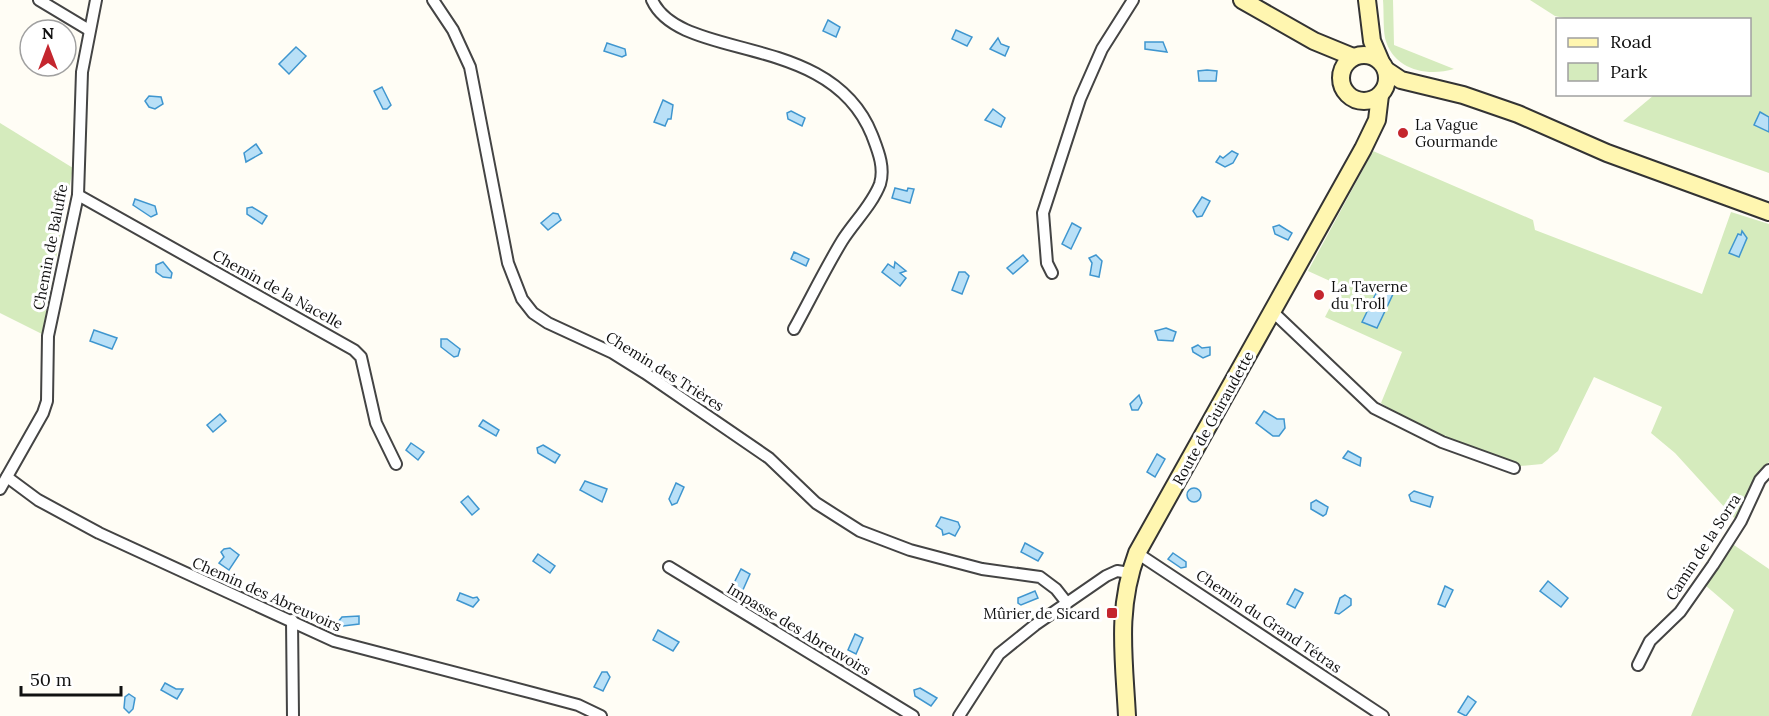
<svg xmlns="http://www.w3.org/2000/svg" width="1769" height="716" viewBox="0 0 1769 716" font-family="Lora,serif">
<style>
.green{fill:#d5ebbd}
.water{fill:#b9e0f7;stroke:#3f96cf;stroke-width:1.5}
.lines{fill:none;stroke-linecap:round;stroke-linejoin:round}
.street-casing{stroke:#444;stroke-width:14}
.secondary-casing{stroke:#333;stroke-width:20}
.street{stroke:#fff;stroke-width:10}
.secondary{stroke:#fff6b0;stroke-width:16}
.poi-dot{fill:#c4262e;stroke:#fff;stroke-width:2}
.labels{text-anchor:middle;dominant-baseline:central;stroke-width:6;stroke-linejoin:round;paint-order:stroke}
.poi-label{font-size:15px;fill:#111;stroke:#fff;text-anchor:start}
.street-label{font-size:15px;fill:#111;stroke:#fff}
</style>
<rect width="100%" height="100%" fill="#fffdf5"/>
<g class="green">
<path d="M1383,0H1393L1394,45L1454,69C1427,77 1393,70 1385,38C1383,26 1384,12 1383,0Z"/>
<polygon points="1530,0 1769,0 1769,173 1623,121 1654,95 1750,94 1750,20 1569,19 1555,16"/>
<polygon points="0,123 73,168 42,334 0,313"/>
<polygon points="1373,151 1533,220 1535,230 1702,294 1731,212 1769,224 1769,462 1759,471 1737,521 1675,453 1651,433 1662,407 1594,377 1558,451 1542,464 1520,466 1460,444 1405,419 1381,403 1402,352 1325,317 1341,286 1308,271"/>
<polygon points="1731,543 1769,569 1769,716 1691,716 1734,610 1705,585"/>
</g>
<g class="water">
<polygon points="828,20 840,27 836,37 823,31"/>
<polygon points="956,30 972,37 967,46 952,39"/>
<polygon points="998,38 1001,44 1009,47 1005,56 990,49"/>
<polygon points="1145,42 1163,42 1167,52 1145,49"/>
<polygon points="607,43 625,49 626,55 622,57 604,51"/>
<polygon points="296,47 306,56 289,74 279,64"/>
<polygon points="1207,70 1217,71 1216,81 1199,81 1198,71"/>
<polygon points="382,87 391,105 387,109 383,109 374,91"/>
<polygon points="149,96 161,97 163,104 155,109 149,107 145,101"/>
<polygon points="663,100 673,105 671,119 668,119 665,126 654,122"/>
<polygon points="993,109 1005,118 1001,127 985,120"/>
<polygon points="791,111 805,118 802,126 788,119 787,113"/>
<polygon points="1760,112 1769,117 1769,132 1754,125"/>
<polygon points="256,144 262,153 246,162 244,153"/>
<polygon points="1232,151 1238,154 1233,163 1225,167 1216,162 1220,156 1223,158"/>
<polygon points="895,188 907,191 908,188 914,189 910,203 892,198"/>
<polygon points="1202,197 1210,201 1202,216 1197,217 1193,211"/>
<polygon points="135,199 155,206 157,214 151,217 133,205"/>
<polygon points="252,207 267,216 262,224 247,214 247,208"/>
<polygon points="553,213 558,214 561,220 548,230 541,223"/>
<polygon points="1072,223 1081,228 1071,249 1062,244"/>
<polygon points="1279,225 1292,233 1288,240 1275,234 1273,227"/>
<polygon points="1742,231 1747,238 1739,257 1729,253 1738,234 1741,235"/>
<polygon points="794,252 809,259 806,266 791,259"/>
<polygon points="1023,255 1028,261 1013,274 1007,268"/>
<polygon points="1096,255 1102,261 1099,277 1090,275 1092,263 1089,258"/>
<polygon points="163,262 172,273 171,278 163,277 156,272 156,265"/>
<polygon points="895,262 906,271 900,273 906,278 900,286 882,272 888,264 894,268"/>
<polygon points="959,272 965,272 969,276 962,294 952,290"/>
<polygon points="1379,287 1393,294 1377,328 1362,322"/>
<polygon points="1166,328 1176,332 1173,341 1158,340 1155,331"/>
<polygon points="94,330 117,338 112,349 90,341"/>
<polygon points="441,339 447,339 460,349 458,356 454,357 441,347"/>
<polygon points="1198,345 1202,348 1210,347 1210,355 1203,358 1193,352 1192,348"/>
<polygon points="1139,395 1142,403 1138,410 1132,410 1130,404"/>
<polygon points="1264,411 1277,419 1284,419 1285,428 1279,436 1273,436 1256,423"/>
<polygon points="220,414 226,421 213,432 207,425"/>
<polygon points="483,420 499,430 496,436 479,426"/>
<polygon points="411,443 424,452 418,460 406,450"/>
<polygon points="543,445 560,455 555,463 538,453 537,448"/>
<polygon points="1348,451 1361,458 1360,466 1343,458"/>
<polygon points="1157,454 1165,459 1155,477 1147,472"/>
<polygon points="585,481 607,489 602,502 580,490"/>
<polygon points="676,483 684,487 677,503 672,505 669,499"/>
<circle cx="1194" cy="495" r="7"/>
<polygon points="1414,491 1433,497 1430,507 1411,501 1409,495"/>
<polygon points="468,496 479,509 472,515 461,502"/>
<polygon points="1316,500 1328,507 1326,514 1323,516 1311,509 1311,503"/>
<polygon points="941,517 958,522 960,527 955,536 949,533 943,535 942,530 936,526"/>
<polygon points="1025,543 1043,553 1038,561 1021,552"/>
<polygon points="230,548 239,555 229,570 219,563 224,557 221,552 224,549"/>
<polygon points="1173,553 1186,562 1186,567 1181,568 1168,559"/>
<polygon points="538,554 555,566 550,573 533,561"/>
<polygon points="741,569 750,574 742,592 732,587"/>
<polygon points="1548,581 1568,598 1561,607 1540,591"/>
<polygon points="1445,586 1453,590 1445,607 1438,604"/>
<polygon points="1295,589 1303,593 1295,608 1287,604"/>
<polygon points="1035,591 1038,598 1021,605 1018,603 1018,598"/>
<polygon points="460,593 473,598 477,597 479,600 473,607 457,600"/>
<polygon points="1345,595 1351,599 1351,605 1339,614 1335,613 1340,598"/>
<polygon points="359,616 359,624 343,626 338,622 342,617"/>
<polygon points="658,630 679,642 673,651 653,640"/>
<polygon points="855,634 863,638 856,654 848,650"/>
<polygon points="602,672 607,672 610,677 603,691 594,687"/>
<polygon points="165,683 176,689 183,689 177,699 161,690"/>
<polygon points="920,688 937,698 931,706 915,696 914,690"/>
<polygon points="129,694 135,698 133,709 129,713 124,708 125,697"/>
<polygon points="1468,696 1476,702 1466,716 1458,712"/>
</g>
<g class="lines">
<defs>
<g id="street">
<polyline points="39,0 89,30"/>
<polyline points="433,0 453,30 470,67 508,263 522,299 533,313 548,323 613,353 645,373 769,458 816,503 860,531 910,550 982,569 1040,577 1056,589 1067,603"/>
<path d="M652,0C681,63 830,30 872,135C878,151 885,167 880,184C872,205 854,222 842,241C825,269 810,300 794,329"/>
<polyline points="78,195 354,350 361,357 376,423 396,464"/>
<polyline points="1052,273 1047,263 1043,213 1080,99 1102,49 1133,0"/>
<polyline points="1272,311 1374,408 1442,442 1514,468"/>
<polyline points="7,477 38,500 99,533 334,641 533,693 578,705 601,716"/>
<polyline points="0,489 43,413 47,401 48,336 78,195 82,72 96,0"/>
<polyline points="1137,553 1383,716"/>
<polyline points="669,567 913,716"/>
<polyline points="292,620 293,716"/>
<polyline points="1638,665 1650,641 1680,612 1713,565 1741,521 1760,480 1769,470"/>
<polyline points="959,716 999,654 1035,625 1106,576 1117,571 1130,573"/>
</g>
<g id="secondary">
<polyline points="1242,0 1314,41 1353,57"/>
<polyline points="1367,0 1372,41 1381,62"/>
<circle cx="1364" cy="78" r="23"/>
<polyline points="1386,70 1401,80 1463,95 1518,114 1607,153 1769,212"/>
<path d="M1127,716C1124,658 1116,609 1137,553L1363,149L1377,120L1380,95"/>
</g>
</defs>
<use href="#street" class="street-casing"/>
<use href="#secondary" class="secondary-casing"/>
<use href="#street" class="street"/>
<use href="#secondary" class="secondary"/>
</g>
<g class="poi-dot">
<circle cx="1403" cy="133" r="6"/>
<circle cx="1319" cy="295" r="6"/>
<rect x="1106" y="607" width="12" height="12" rx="3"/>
</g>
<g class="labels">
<g class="poi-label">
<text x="1415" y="124">La Vague<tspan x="1415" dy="17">Gourmande</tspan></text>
<text x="1331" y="286">La Taverne<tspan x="1331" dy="17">du Troll</tspan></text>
<text x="1100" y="613" text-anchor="end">Mûrier de Sicard</text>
</g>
<g class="street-label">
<text transform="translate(50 247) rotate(-79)">Chemin de Baluffe</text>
<text transform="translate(278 289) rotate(29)">Chemin de la Nacelle</text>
<text transform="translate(665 371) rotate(32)">Chemin des Trières</text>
<text transform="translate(1213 418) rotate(-61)">Route de Guiraudette</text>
<text transform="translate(1703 547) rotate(-57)">Camin de la Sorra</text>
<text transform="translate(267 594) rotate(24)">Chemin des Abreuvoirs</text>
<text transform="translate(1269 621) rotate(34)">Chemin du Grand Tétras</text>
<text transform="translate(799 629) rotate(31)">Impasse des Abreuvoirs</text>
</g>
</g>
<rect x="1556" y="18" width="195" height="78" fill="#ffffff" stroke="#a0a0a0" stroke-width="1.5"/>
<rect x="1568" y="38" width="30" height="9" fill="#fff6b0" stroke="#a0a0a0" stroke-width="1.5"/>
<text x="1610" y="48" font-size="18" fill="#111111">Road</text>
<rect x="1568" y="63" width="30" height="18" fill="#d5ebbd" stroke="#a0a0a0" stroke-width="1.5"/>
<text x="1610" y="78" font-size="18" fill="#111111">Park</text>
<g transform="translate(48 48)"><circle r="28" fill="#ffffff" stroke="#a0a0a0" stroke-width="1.5"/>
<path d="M0-4.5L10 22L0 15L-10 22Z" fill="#c4262e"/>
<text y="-9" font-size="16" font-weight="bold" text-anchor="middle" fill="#111111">N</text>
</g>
<path d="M21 686v9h100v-9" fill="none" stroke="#111111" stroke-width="3"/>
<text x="30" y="686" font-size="18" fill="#111111" stroke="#ffffff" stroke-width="4.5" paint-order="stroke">50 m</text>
</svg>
